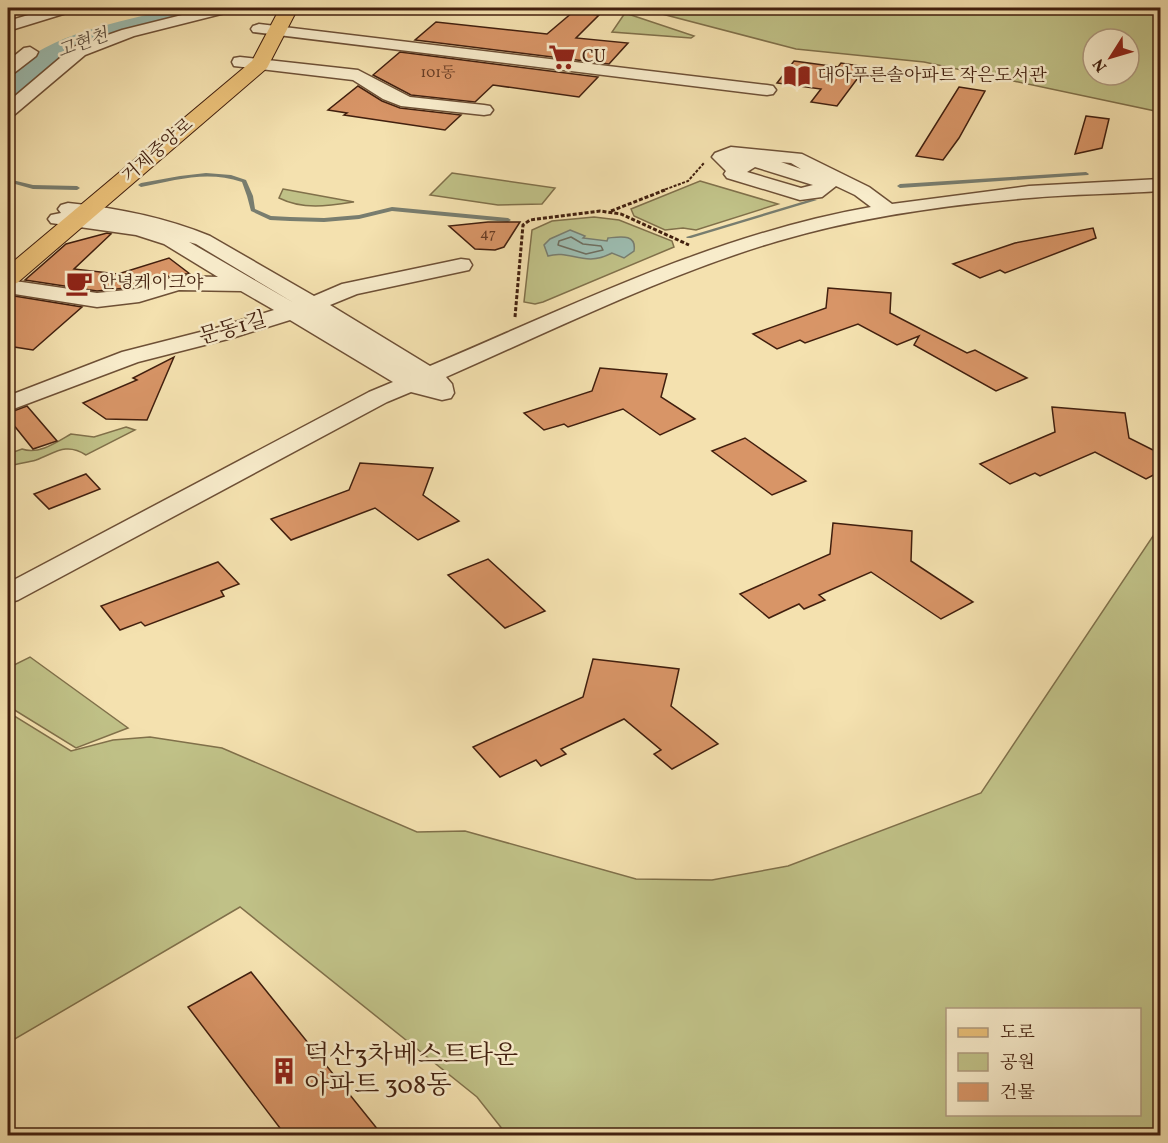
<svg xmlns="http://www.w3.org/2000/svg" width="1168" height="1143" viewBox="0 0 1168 1143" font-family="Vollkorn,'Noto Serif KR',serif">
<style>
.green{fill:#c0c187;stroke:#80704a;stroke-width:1.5;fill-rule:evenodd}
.water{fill:#9cbcb0;stroke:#787d6f;stroke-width:1.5}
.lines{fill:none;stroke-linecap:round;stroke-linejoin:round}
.shore{stroke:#6e6e5f;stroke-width:1.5}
.stream{fill:#787d6f;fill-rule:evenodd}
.river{fill:#9cbcb0;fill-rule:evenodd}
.building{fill:#d89567;stroke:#411f0e;stroke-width:1.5}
.minor-casing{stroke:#6e5036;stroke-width:3}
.major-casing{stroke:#411f0e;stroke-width:2}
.path-far1{stroke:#411f0e;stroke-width:2;stroke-dasharray:3 1.5;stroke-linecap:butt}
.path{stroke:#411f0e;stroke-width:3;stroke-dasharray:4 2;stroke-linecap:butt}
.minor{fill:#f8eccb;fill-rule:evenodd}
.major{fill:#eac078;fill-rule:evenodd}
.labels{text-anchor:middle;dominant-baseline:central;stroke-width:5;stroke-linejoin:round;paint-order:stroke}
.far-number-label{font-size:15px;fill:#673c24}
.far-water-label{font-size:18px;font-style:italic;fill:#5c4e3f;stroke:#f8eccb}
.far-poi-label{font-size:18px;fill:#411f0e;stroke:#f8eccb;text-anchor:start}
.far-street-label{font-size:18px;fill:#411f0e;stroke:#f8eccb}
.street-label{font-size:21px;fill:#411f0e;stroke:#f8eccb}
.near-poi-label{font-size:26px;fill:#411f0e;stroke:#f8eccb;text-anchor:start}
</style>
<rect width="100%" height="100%" fill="#f4e1af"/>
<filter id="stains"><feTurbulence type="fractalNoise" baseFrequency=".00333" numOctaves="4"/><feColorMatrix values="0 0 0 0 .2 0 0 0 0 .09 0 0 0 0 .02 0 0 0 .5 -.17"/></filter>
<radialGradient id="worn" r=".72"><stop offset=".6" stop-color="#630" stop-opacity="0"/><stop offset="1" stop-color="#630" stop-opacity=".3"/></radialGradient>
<g class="green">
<path d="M639,8H1160V112L924,62L796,49ZM1093,39H1129V75H1093Z"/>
<polygon points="625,13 694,36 691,38 612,32"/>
<polygon points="452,173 555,188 542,204 498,205 430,195"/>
<polygon points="700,181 778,204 696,230 683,228 665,230 634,216 631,209"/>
<path d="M283,189L354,202C328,206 303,210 279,198Z"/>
<polygon points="594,217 619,220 672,241 674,247 543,302 535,304 524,302 532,230 552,221"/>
<path d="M126,427L135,430L86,455C66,442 55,453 36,460C27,463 17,463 8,467V454L22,449C39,455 57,442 71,434L94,437Z"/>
<path d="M1160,530V1135H507L477,1097L240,907L8,1043V712L71,751L113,740L150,737L222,748L417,832L465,831L636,879L712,880L788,866L981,793L1155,533ZM948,1010H1140V1114H948Z"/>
<polygon points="30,657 128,728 76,748 8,706 8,668"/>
</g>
<path class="water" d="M570,230L585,236L583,238L607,241L608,238C619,237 637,233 634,251L624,258L612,253C584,268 570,249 548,256L544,245L550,239Z"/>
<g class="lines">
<polygon class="shore" points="571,237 583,244 601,246 603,250 586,254 558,245 559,241"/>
<g class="stream">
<polygon points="1086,172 1089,174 1088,175 900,188 897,186 900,184"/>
<path d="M206,173L231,175L246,180L253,196L255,209L271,216L290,217L324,218L359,215L392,207L508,218L511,220L508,222L392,211L359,219L324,222L290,221L270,220L251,211L247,196L242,182C207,170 176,180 141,187L138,185L141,183L180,176Z"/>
<polygon points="8,179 33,185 77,186 80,188 77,190 33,189 8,182"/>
<polygon points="812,199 817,200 691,238 687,238 686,237"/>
</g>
<path class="river" d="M175,8H215L211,13L81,50L42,72L18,95L8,97V74C52,32 117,23 175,8Z"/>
</g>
<g class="building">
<polygon points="573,12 599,15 576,38 628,43 609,64 415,40 436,22 547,34"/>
<polygon points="400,52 598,77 579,97 493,85 475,102 411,95 373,75"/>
<polygon points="794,61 838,67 841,63 866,67 837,106 811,102 821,89 777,83"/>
<polygon points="358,86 382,101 400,108 461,115 445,130 344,115 347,113 328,110"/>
<polygon points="959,87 985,91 959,138 943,160 916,156"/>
<polygon points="1086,116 1109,119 1102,148 1075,154"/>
<polygon points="488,222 520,222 504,247 495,250 475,249 449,226"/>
<polygon points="1093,228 1096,238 1005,273 1000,270 980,278 953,264 1015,243"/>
<polygon points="107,233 111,234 74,269 118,274 169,258 190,274 176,274 153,281 147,276 136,287 97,291 25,280 66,244"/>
<polygon points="828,288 891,293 890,313 967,353 975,350 1027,378 996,391 914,345 919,336 897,345 858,324 805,343 800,340 777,349 753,334 826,308"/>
<polygon points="8,296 8,295 82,307 33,350 8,346"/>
<polygon points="174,357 147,420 106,419 83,403 137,380 133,378"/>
<polygon points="600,368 667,374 661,397 695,419 660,435 623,409 568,427 564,424 544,430 524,413 592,391"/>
<polygon points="27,406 57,441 33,449 8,418 8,413"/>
<polygon points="1052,407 1125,413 1129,438 1161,454 1161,471 1146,479 1095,452 1040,476 1035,473 1010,484 980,464 1055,432"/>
<polygon points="745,438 806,481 772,495 712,451"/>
<polygon points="360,463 433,468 423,495 459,521 418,540 375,508 291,540 271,519 349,490"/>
<polygon points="86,474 100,489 49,509 34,494"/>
<polygon points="833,523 912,531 911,561 973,602 941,619 871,572 819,595 825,600 804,609 799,604 769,618 740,594 830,554"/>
<polygon points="488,559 545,611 505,628 448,575"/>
<polygon points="218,562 239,584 221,591 224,596 145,626 141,622 120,630 101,606"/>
<polygon points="593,659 679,669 671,706 718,744 672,769 654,754 661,750 624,719 561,749 566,754 541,766 536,760 500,777 473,747 583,697"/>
<polygon points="251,972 383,1136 286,1136 188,1007"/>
</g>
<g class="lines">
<defs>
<g id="minor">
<polygon points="52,8 75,8 73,11 8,31 8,21"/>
<polygon points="210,8 235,8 233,11 134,36 85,55 14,115 8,116 8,102 73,47 122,30"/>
<polygon points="259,24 767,85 773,86 776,90 773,94 767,95 253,32 251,29 253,26"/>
<polygon points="30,47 38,52 36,56 14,73 8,74 8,61 24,48"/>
<polygon points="240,57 358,70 410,97 484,105 490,106 493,110 490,114 484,115 401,106 383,99 353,80 234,66 232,62 234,58"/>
<path d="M731,147L802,154L869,187L892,204L1029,186L1160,179V191C1117,194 1073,194 1029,198C945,205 859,217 778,241C666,274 553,330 446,377L452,384L454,393L451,398L442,400L411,392L387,402L18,600L8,603V583L369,392L393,382L290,320L232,338L138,362L8,411V396L122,352L216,328L274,310L241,291L179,290L139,302L97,307L8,293V280L97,293L136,289L177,276L218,277L164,244L136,235L51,223L48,219L51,215L61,213L58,209L61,205L68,203C117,208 164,217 210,236L314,296L342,284L461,259L469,260L472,265L469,270L357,294L330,305L430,366C574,305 716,234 871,207L855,195L836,186L822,197L800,200L727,178L724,174L726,171L712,157L715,153ZM781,162L791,163L801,169ZM755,167L813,185L801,188L747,172ZM189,242L196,244L294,303Z"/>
</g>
<polygon id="major" points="280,8 298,8 267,68 17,283 8,285 8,266 252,61"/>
</defs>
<use href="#minor" class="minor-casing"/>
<use href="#major" class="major-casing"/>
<polyline class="path-far1" points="661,191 688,181 704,163"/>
<g class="path">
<polyline points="611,211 665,190"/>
<polyline points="515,317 523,225 530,220 600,211 621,214 689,245"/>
</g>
<use href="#minor" class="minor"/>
<use href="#major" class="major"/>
</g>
<defs>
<symbol id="supermarket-bare" viewBox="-9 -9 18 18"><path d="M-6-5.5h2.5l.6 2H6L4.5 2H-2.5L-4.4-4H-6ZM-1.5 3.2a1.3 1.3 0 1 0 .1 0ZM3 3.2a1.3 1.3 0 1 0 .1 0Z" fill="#8f2418" stroke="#f8eccb" stroke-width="2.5" paint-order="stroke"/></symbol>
<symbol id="library-bare" viewBox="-9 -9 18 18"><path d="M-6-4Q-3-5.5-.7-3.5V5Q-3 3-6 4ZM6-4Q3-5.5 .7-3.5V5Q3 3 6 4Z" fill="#8f2418" stroke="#f8eccb" stroke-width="2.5" paint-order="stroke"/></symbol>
<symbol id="cafe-bare" viewBox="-9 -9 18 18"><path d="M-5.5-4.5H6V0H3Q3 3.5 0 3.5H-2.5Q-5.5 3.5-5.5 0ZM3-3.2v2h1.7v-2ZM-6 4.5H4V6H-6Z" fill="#8f2418" stroke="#f8eccb" stroke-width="2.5" paint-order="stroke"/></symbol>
<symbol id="building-bare" viewBox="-9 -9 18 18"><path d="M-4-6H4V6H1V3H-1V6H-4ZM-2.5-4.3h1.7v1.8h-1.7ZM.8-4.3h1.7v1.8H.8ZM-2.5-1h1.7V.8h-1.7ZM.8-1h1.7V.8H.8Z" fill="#8f2418" stroke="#f8eccb" stroke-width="2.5" paint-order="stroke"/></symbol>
</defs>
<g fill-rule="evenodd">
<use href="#supermarket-bare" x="543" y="38" width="38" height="38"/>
<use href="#library-bare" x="778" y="57" width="38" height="38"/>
<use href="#cafe-bare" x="60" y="264" width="38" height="38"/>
<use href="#building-bare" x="265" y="1052" width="38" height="38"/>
</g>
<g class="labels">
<g class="far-number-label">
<text x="438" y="73">101동</text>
<text x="488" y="234">47</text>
</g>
<g class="far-water-label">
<text transform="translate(83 44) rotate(-20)">고현천</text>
</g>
<g class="far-poi-label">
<text x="582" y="57">CU</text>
<text x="817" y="76">대아푸른솔아파트 작은도서관</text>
<text x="99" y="283">안녕케이크야</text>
</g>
<g class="far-street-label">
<text transform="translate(158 151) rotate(-41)">거제중앙로</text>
</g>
<g class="street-label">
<text transform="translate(233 329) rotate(-16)">문동1길</text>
</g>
<g class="near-poi-label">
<text x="304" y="1056">덕산3차베스트타운<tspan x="304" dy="30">아파트 308동</tspan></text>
</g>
</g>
<rect width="1168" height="1143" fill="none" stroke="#f4e1af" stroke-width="30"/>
<rect x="9" y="9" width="1150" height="1125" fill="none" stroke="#411f0e" stroke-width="3"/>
<rect x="15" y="15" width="1138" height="1113" fill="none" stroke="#411f0e" stroke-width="1.5"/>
<rect x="946" y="1008" width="195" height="108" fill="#f8eccb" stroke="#af9a7f" stroke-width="1.5"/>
<rect x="958" y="1028" width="30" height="9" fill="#eac078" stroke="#af9a7f" stroke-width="1.5"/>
<text x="1000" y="1038" font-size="18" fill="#411f0e">도로</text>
<rect x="958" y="1053" width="30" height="18" fill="#c0c187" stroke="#af9a7f" stroke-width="1.5"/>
<text x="1000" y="1068" font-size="18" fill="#411f0e">공원</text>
<rect x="958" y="1083" width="30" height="18" fill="#d89567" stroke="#af9a7f" stroke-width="1.5"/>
<text x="1000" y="1098" font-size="18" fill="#411f0e">건물</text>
<g transform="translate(1111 57) rotate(233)"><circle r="28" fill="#f8eccb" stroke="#af9a7f" stroke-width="1.5"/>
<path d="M0-4.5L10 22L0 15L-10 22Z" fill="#8f2418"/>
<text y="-9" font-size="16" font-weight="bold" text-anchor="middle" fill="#411f0e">N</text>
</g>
<rect width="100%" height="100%" filter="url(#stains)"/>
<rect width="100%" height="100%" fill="url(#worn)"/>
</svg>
